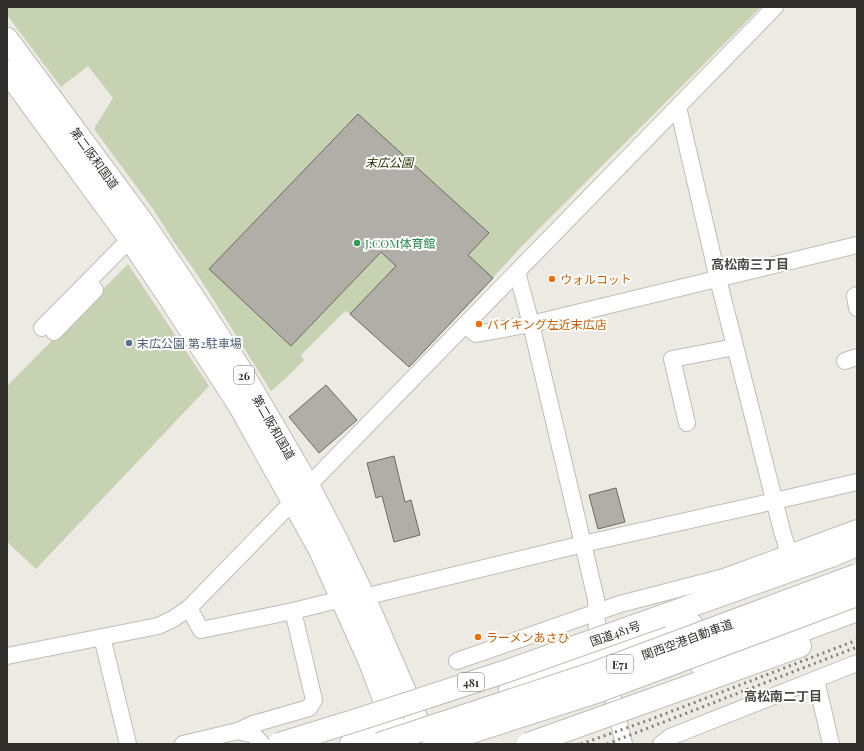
<svg xmlns="http://www.w3.org/2000/svg" width="864" height="751" viewBox="0 0 864 751" font-family="'Playfair Display','Noto Sans JP',serif">
<style>
.green{fill:#c6d2b1}
.building{fill:#b0aea7;stroke:#6c6a63}
.lines{fill:none;stroke-linecap:round;stroke-linejoin:round}
.minor-casing{stroke:#bfbdb6;stroke-width:18}
.highway-casing{stroke:#bfbdb6;stroke-width:24}
.minor{stroke:#fff;stroke-width:16}
.highway{stroke:#fff;stroke-width:22}
.rail{stroke:#83817c;stroke-width:3;stroke-dasharray:2 4;stroke-linecap:butt}
.highway-bridge-casing{stroke:#bfbdb6;stroke-width:24;stroke-linecap:butt}
.highway-bridge{stroke:#fff;stroke-width:22}
.leisure-dot{fill:#2e9e5b;stroke:#fff;stroke-width:1.5}
.food-dot{fill:#e8710a;stroke:#fff;stroke-width:1.5}
.service-dot{fill:#5c6f8a;stroke:#fff;stroke-width:1.5}
.labels{text-anchor:middle;dominant-baseline:central;stroke-width:4;stroke-linejoin:round;paint-order:stroke}
.shield{fill:#fff;stroke:#6e6d6b;stroke-width:1}
.shield-label{font-size:11px;font-weight:bold;fill:#302f2c}
.street-label{font-size:12px;fill:#302f2c;stroke:#fff}
.park-label{font-size:12px;font-style:italic;fill:#243102;stroke:#fff}
.leisure-label{font-size:12px;fill:#27864d;stroke:#fff;text-anchor:start}
.food-label{font-size:12px;fill:#c56008;stroke:#fff;text-anchor:start}
.service-label{font-size:12px;fill:#4e5e75;stroke:#fff;text-anchor:start}
.neighbourhood-label{font-size:13px;font-weight:bold;fill:#4a4842;stroke:#fff}
</style>
<rect width="100%" height="100%" fill="#eceae3"/>
<g class="green">
<polygon points="7,7 761,7 521,247 470,303 409,367 350,314 345,311 301,355 304,360 286,378 271,391 234,332 195,271 174,242 153,209 94,129 113,98 88,66 61,87 7,15"/>
<polygon points="128,264 209,386 36,569 7,542 7,386"/>
</g>
<g class="building">
<polygon points="358,114 489,233 468,255 493,278 409,367 350,314 396,266 381,252 291,346 209,269"/>
<polygon points="326,385 357,420 319,453 289,417"/>
<polygon points="394,456 405,502 411,500 420,535 394,542 382,496 376,498 367,463"/>
<polygon points="616,488 625,522 598,529 589,495"/>
</g>
<g class="lines">
<defs>
<g id="minor">
<polyline points="678,107 718,279 782,531 789,554"/>
<polyline points="517,272 531,324 596,599 597,631 601,648"/>
<polyline points="857,295 855,296 857,308"/>
<polyline points="465,325 476,334 531,324 857,245"/>
<polyline points="42,328 130,239"/>
<polyline points="54,332 95,290 91,286"/>
<polyline points="845,361 857,357"/>
<polyline points="687,423 672,359 735,347"/>
<polyline points="364,597 583,544 775,501 857,482"/>
<polyline points="189,608 201,630 293,611 342,599"/>
<polyline points="102,637 128,744"/>
<polyline points="7,656 158,626 173,619 189,608 775,7"/>
<polyline points="457,661 620,604 724,577 857,528"/>
<polyline points="608,677 624,744"/>
<polyline points="816,680 831,744"/>
<polyline points="238,731 253,724 309,708 314,700 293,611"/>
<polyline points="183,744 238,731 254,735 262,744"/>
<polyline points="661,744 670,737 857,663"/>
</g>
<g id="highway">
<polyline points="7,39 144,224 195,300 240,369 308,485 336,539 364,597 418,722 426,744"/>
<polyline points="7,71 130,239 171,300 239,405 320,550 370,662 401,744"/>
<polyline points="662,616 831,556 857,545"/>
<polyline points="701,664 806,629 857,610"/>
<polyline points="687,687 800,646"/>
<polyline points="510,690 692,625"/>
<polyline points="351,744 398,728"/>
</g>
</defs>
<use href="#minor" class="minor-casing"/>
<use href="#highway" class="highway-casing"/>
<use href="#minor" class="minor"/>
<use href="#highway" class="highway"/>
<g class="rail">
<polyline points="581,744 649,720 857,640"/>
<polyline points="607,744 857,647"/>
</g>
<defs>
<g id="highway-bridge">
<polyline points="279,744 360,719 507,671 662,616"/>
<polyline points="379,744 591,674 857,575"/>
<polyline points="434,744 599,691 857,595"/>
<polyline points="528,744 687,687"/>
</g>
</defs>
<use href="#highway-bridge" class="highway-bridge-casing"/>
<use href="#highway-bridge" class="highway-bridge"/>
</g>
<circle class="leisure-dot" cx="357" cy="243" r="4"/>
<g class="food-dot">
<circle cx="552" cy="279" r="4"/>
<circle cx="479" cy="324" r="4"/>
<circle cx="478" cy="637" r="4"/>
</g>
<circle class="service-dot" cx="129" cy="343" r="4"/>
<g class="labels">
<g class="shield">
<rect x="234" y="366" width="20" height="18" rx="3"/>
<rect x="607" y="655" width="26" height="18" rx="3"/>
<rect x="458" y="673" width="26" height="18" rx="3"/>
</g>
<g class="shield-label">
<text x="244" y="375">26</text>
<text x="620" y="664">E71</text>
<text x="471" y="682">481</text>
</g>
<g class="street-label">
<text transform="translate(95 158) rotate(54)">第二阪和国道</text>
<text transform="translate(274 427) rotate(60)">第二阪和国道</text>
<text transform="translate(615 633) rotate(-19)">国道481号</text>
<text transform="translate(687 639) rotate(-20)">関西空港自動車道</text>
</g>
<g class="park-label">
<text x="389" y="162">末広公園</text>
</g>
<g class="leisure-label">
<text x="365" y="243">J:COM体育館</text>
</g>
<g class="food-label">
<text x="560" y="279">ウォルコット</text>
<text x="487" y="324">バイキング左近末広店</text>
<text x="486" y="637">ラーメンあさひ</text>
</g>
<g class="service-label">
<text x="137" y="343">末広公園 第2駐車場</text>
</g>
<g class="neighbourhood-label">
<text x="750" y="263">高松南三丁目</text>
<text x="783" y="695">高松南二丁目</text>
</g>
</g>
<rect width="864" height="751" fill="none" stroke="#302f2c" stroke-width="16"/>
</svg>
